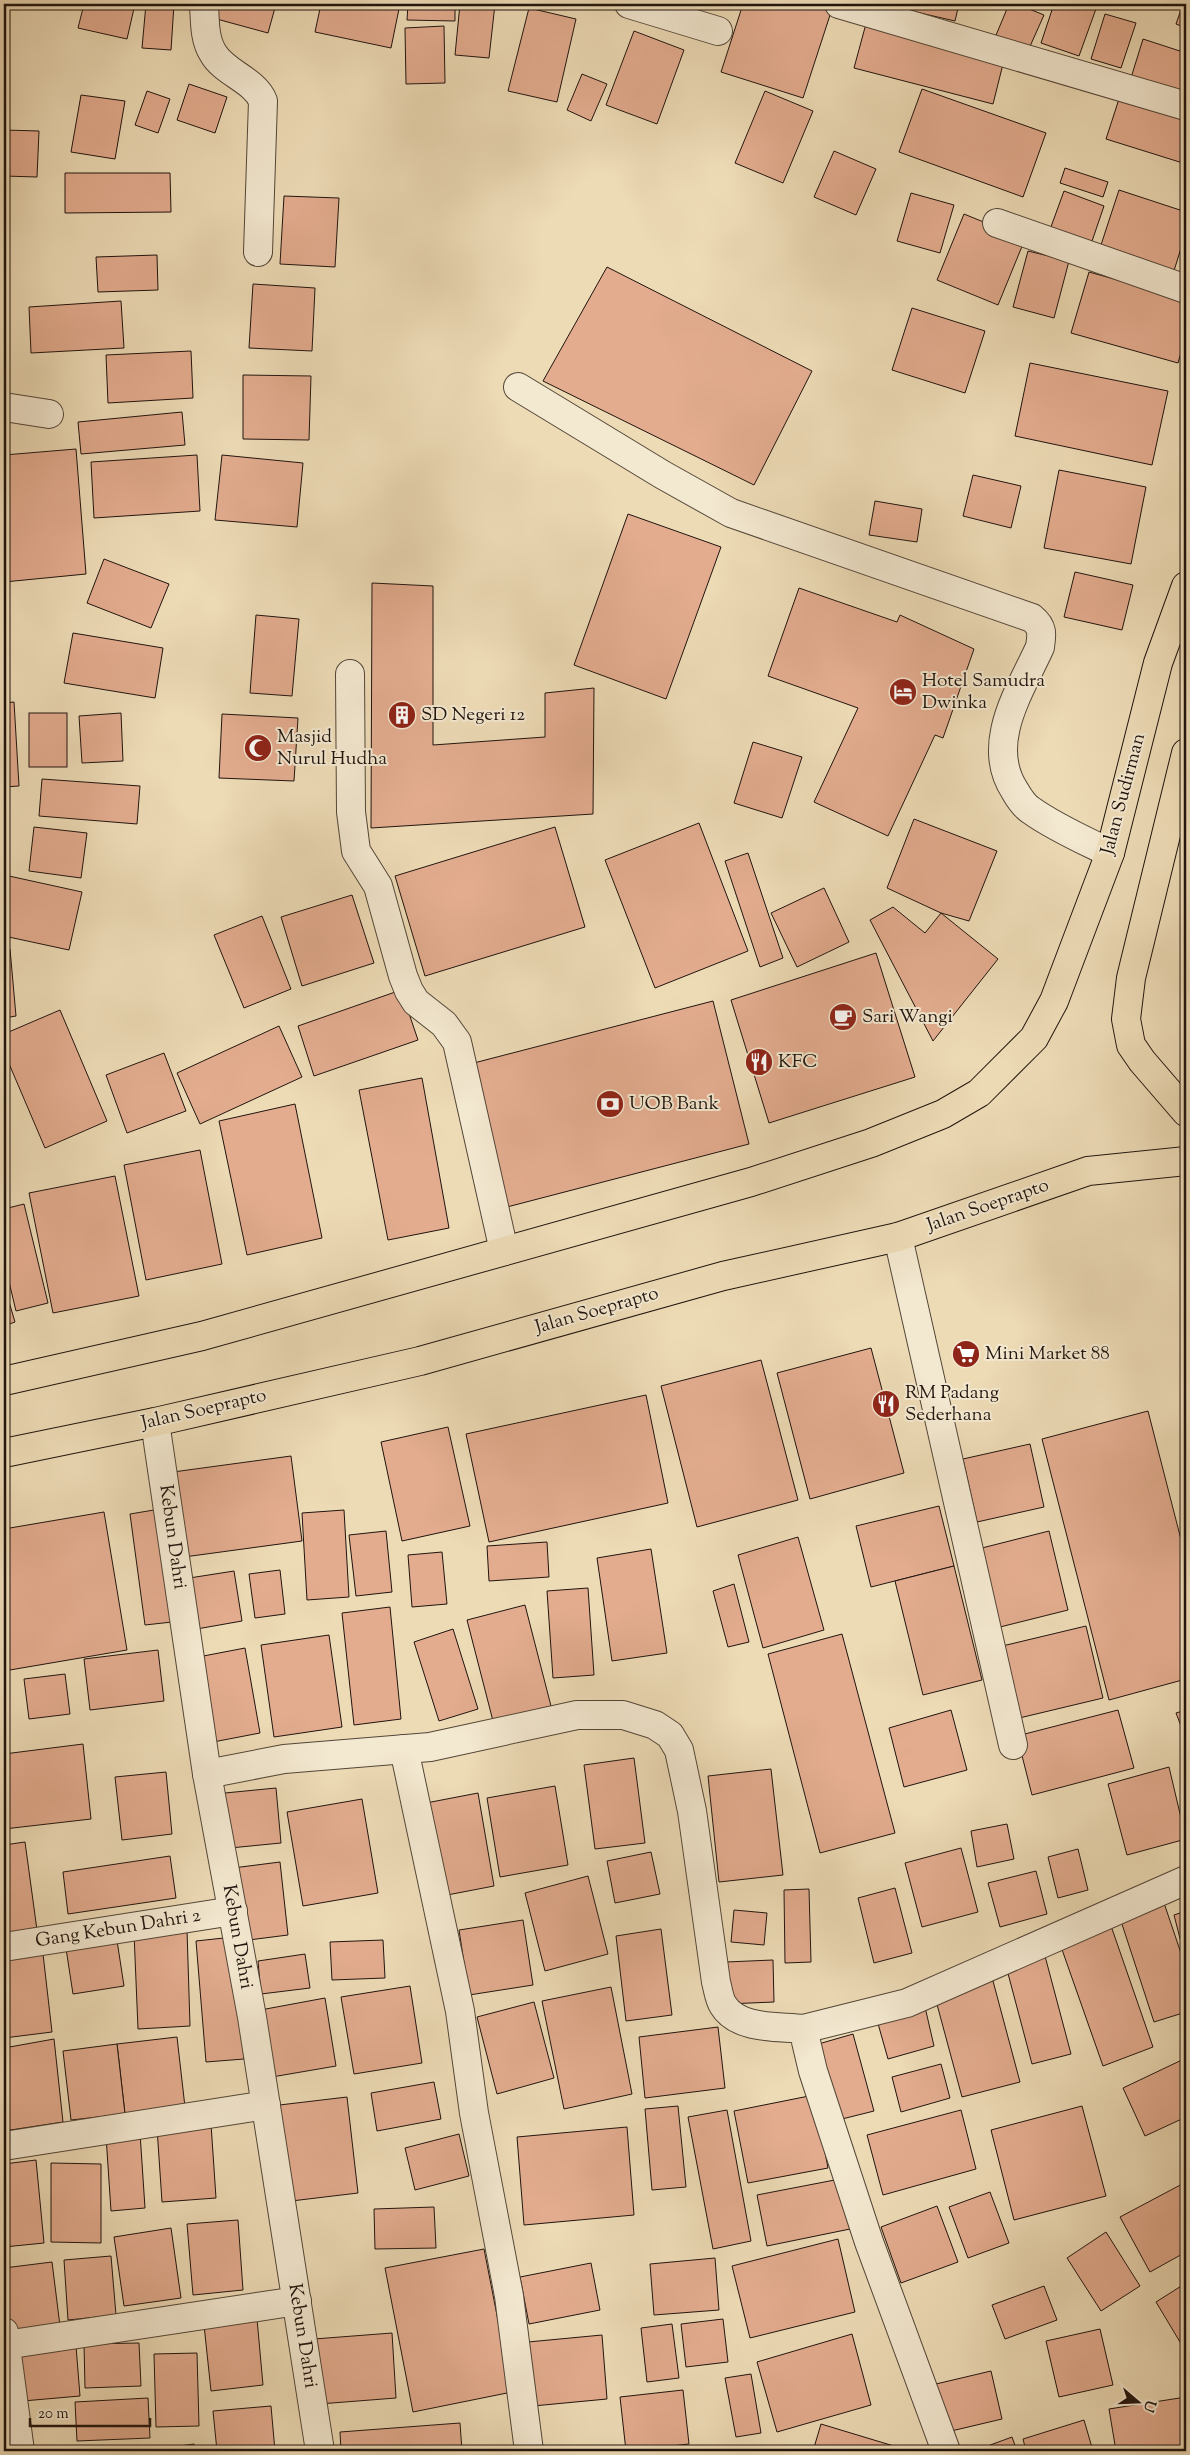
<svg xmlns="http://www.w3.org/2000/svg" width="1190" height="2455" viewBox="0 0 1190 2455" font-family="'Sorts Mill Goudy',serif">
<style>
.building{fill:#e3ac8f;stroke:#20140e}
.lines{fill:none;stroke-linecap:round;stroke-linejoin:round}
.minor-casing{stroke:#534638;stroke-width:30}
.major-casing{stroke:#20140e;stroke-width:30}
.minor{stroke:#f3e8d0;stroke-width:28}
.major{stroke:#eddbb6;stroke-width:28}
.labels{text-anchor:middle;dominant-baseline:central;stroke-width:4;stroke-linejoin:round;paint-order:stroke}
.poi-label{font-size:19px;fill:#20140e;stroke:#f3e8d0;text-anchor:start}
.street-label{font-size:19px;fill:#20140e;stroke:#f3e8d0}
</style>
<rect width="100%" height="100%" fill="#eddbb6"/>
<filter id="stains"><feTurbulence type="fractalNoise" baseFrequency=".004" numOctaves="4"/><feColorMatrix values="0 0 0 0 .2 0 0 0 0 .09 0 0 0 0 .02 0 0 0 .5 -.17"/></filter>
<radialGradient id="worn" r=".72"><stop offset=".6" stop-color="#630" stop-opacity="0"/><stop offset="1" stop-color="#630" stop-opacity=".3"/></radialGradient>
<g class="building">
<rect x="4" y="4" width="1" height="50"/>
<polygon points="84,4 135,4 127,39 78,28"/>
<polygon points="146,4 174,4 171,50 142,48"/>
<polygon points="217,4 276,4 268,33 213,18"/>
<polygon points="321,4 400,4 391,48 315,32"/>
<polygon points="408,4 455,4 455,21 407,20"/>
<polygon points="460,4 495,4 489,58 455,55"/>
<polygon points="743,4 816,4 832,9 803,98 721,72"/>
<polygon points="881,4 959,4 955,21"/>
<polygon points="1009,4 1017,4 1044,15 1027,53 994,40"/>
<polygon points="1054,4 1090,4 1097,6 1079,56 1041,43"/>
<polygon points="1183,4 1186,4 1186,28 1176,24"/>
<polygon points="529,8 576,19 557,102 508,91"/>
<polygon points="1105,14 1136,23 1121,68 1091,59"/>
<polygon points="867,20 1005,56 993,104 854,68"/>
<polygon points="444,26 445,83 406,84 405,28"/>
<polygon points="634,31 684,50 657,124 606,105"/>
<polygon points="1143,39 1186,53 1186,100 1130,81"/>
<polygon points="582,74 607,84 591,121 567,110"/>
<polygon points="189,84 227,97 215,133 177,120"/>
<polygon points="922,89 1046,133 1023,197 899,152"/>
<polygon points="147,91 170,99 158,133 135,125"/>
<polygon points="765,91 813,111 783,183 735,163"/>
<polygon points="81,95 125,101 115,159 71,152"/>
<polygon points="1119,99 1186,121 1186,164 1106,139"/>
<polygon points="4,130 39,131 37,177 4,176"/>
<polygon points="834,151 876,169 856,215 814,197"/>
<polygon points="1065,168 1108,182 1103,197 1060,183"/>
<polygon points="65,173 170,173 171,212 65,213"/>
<polygon points="1119,190 1186,212 1186,232 1173,274 1099,251"/>
<polygon points="1064,191 1104,206 1089,250 1048,235"/>
<polygon points="911,193 954,205 940,253 897,241"/>
<polygon points="284,196 339,198 335,267 280,264"/>
<polygon points="964,214 1025,239 998,305 937,280"/>
<polygon points="1028,251 1069,261 1054,318 1013,307"/>
<polygon points="157,255 158,290 98,292 96,257"/>
<polygon points="607,267 812,371 754,485 543,381"/>
<polygon points="1089,272 1186,299 1186,335 1178,363 1071,333"/>
<polygon points="253,284 315,288 312,351 249,348"/>
<polygon points="121,301 124,348 31,353 29,307"/>
<polygon points="912,308 985,331 965,393 892,370"/>
<polygon points="191,351 193,398 108,403 106,355"/>
<polygon points="1030,363 1168,391 1152,465 1015,436"/>
<polygon points="243,375 311,376 309,440 243,439"/>
<polygon points="182,412 185,445 81,454 78,422"/>
<polygon points="76,449 86,574 4,582 4,455"/>
<polygon points="197,455 200,511 94,518 91,462"/>
<polygon points="222,455 303,463 297,527 215,520"/>
<polygon points="1059,470 1146,487 1131,564 1044,548"/>
<polygon points="973,475 1021,486 1011,528 963,516"/>
<polygon points="875,501 922,509 917,542 869,535"/>
<polygon points="628,514 721,547 666,699 574,665"/>
<polygon points="104,559 169,584 151,628 87,603"/>
<polygon points="1075,572 1133,585 1122,630 1064,617"/>
<polygon points="372,583 433,586 433,745 545,737 545,693 594,688 593,814 371,828"/>
<polygon points="799,588 897,622 900,615 974,649 943,738 935,735 888,836 814,802 858,708 768,676"/>
<polygon points="256,615 299,619 292,696 250,693"/>
<polygon points="73,633 163,648 155,698 64,683"/>
<polygon points="14,702 19,786 4,787 4,703"/>
<rect x="29" y="713" width="38" height="54"/>
<polygon points="121,713 123,761 82,763 79,716"/>
<polygon points="222,714 298,718 294,781 219,778"/>
<polygon points="753,742 802,757 782,818 734,803"/>
<polygon points="42,779 140,786 137,824 39,816"/>
<polygon points="914,819 997,851 969,921 941,913 887,888"/>
<polygon points="699,823 748,951 655,988 605,860"/>
<polygon points="34,827 87,833 81,878 29,871"/>
<polygon points="555,827 585,927 425,976 395,876"/>
<polygon points="748,853 783,958 760,967 725,861"/>
<polygon points="9,876 82,892 69,950 4,936 4,901"/>
<polygon points="824,888 849,942 797,967 771,913"/>
<polygon points="352,895 374,963 302,986 281,917"/>
<polygon points="893,907 925,933 941,913 998,959 933,1041 870,920"/>
<polygon points="262,916 291,989 244,1008 214,935"/>
<polygon points="10,949 16,1016 4,1018 4,950"/>
<polygon points="876,953 915,1077 769,1123 731,1000"/>
<polygon points="401,990 418,1040 314,1076 298,1026"/>
<polygon points="713,1001 749,1144 507,1207 470,1064"/>
<polygon points="60,1010 107,1121 45,1148 4,1052 4,1034"/>
<polygon points="279,1026 302,1077 200,1124 177,1073"/>
<polygon points="164,1053 186,1111 127,1133 106,1075"/>
<polygon points="422,1078 449,1228 388,1240 359,1090"/>
<polygon points="295,1104 322,1238 247,1255 219,1121"/>
<polygon points="200,1150 222,1264 146,1280 124,1165"/>
<polygon points="115,1176 139,1296 53,1313 29,1193"/>
<polygon points="24,1204 48,1303 16,1311 4,1261 4,1209"/>
<polygon points="4,1285 15,1322 4,1326"/>
<polygon points="871,1348 904,1473 810,1499 777,1373"/>
<polygon points="761,1360 798,1500 697,1527 661,1386"/>
<polygon points="646,1395 668,1503 489,1542 466,1434"/>
<polygon points="1148,1411 1186,1559 1186,1679 1109,1700 1042,1439"/>
<polygon points="448,1427 470,1526 402,1541 381,1442"/>
<polygon points="1030,1444 1044,1507 977,1522 963,1459"/>
<polygon points="291,1456 302,1541 184,1557 173,1472"/>
<polygon points="939,1506 954,1566 871,1587 856,1526"/>
<polygon points="166,1508 181,1621 145,1625 130,1514"/>
<polygon points="344,1510 349,1597 307,1600 302,1513"/>
<polygon points="104,1512 127,1650 4,1671 4,1529"/>
<polygon points="386,1531 392,1592 356,1596 349,1535"/>
<polygon points="1049,1531 1068,1610 996,1628 978,1549"/>
<polygon points="798,1537 824,1630 763,1648 738,1555"/>
<polygon points="547,1542 549,1577 489,1581 487,1546"/>
<polygon points="651,1549 667,1653 612,1661 597,1558"/>
<polygon points="442,1552 447,1604 412,1607 408,1555"/>
<polygon points="954,1566 982,1680 923,1695 895,1581"/>
<polygon points="280,1570 285,1614 255,1618 249,1574"/>
<polygon points="234,1571 242,1621 191,1630 183,1579"/>
<polygon points="734,1584 749,1642 728,1647 713,1591"/>
<polygon points="588,1588 594,1675 553,1678 547,1591"/>
<polygon points="525,1605 551,1706 493,1721 467,1620"/>
<polygon points="390,1607 401,1719 354,1725 342,1613"/>
<polygon points="1086,1626 1103,1698 1011,1720 994,1648"/>
<polygon points="453,1629 478,1709 439,1721 414,1642"/>
<polygon points="842,1634 895,1833 820,1853 768,1654"/>
<polygon points="329,1635 342,1727 274,1737 261,1645"/>
<polygon points="245,1648 260,1733 208,1743 193,1658"/>
<polygon points="158,1650 164,1701 90,1710 84,1659"/>
<polygon points="65,1674 70,1714 29,1719 24,1679"/>
<polygon points="951,1710 967,1770 904,1787 889,1728"/>
<polygon points="1118,1710 1134,1768 1032,1795 1017,1736"/>
<polygon points="1186,1710 1186,1739 1176,1713"/>
<polygon points="83,1744 91,1819 4,1829 4,1754"/>
<polygon points="634,1758 645,1843 595,1849 584,1765"/>
<polygon points="1169,1767 1186,1839 1127,1855 1108,1784"/>
<polygon points="771,1769 783,1875 719,1882 708,1776"/>
<polygon points="166,1772 172,1834 122,1840 115,1777"/>
<polygon points="555,1786 568,1865 500,1877 487,1798"/>
<polygon points="276,1788 281,1843 230,1848 225,1793"/>
<polygon points="478,1793 494,1886 442,1896 426,1803"/>
<polygon points="362,1799 378,1893 303,1906 287,1812"/>
<polygon points="1007,1824 1014,1859 977,1867 971,1831"/>
<polygon points="25,1842 37,1930 4,1935 4,1845"/>
<polygon points="961,1848 978,1912 922,1927 905,1863"/>
<polygon points="1078,1849 1088,1890 1058,1898 1048,1857"/>
<polygon points="651,1852 660,1894 615,1903 607,1861"/>
<polygon points="170,1856 176,1898 68,1914 63,1872"/>
<polygon points="280,1862 288,1935 241,1941 233,1868"/>
<polygon points="1036,1871 1047,1914 1000,1927 988,1883"/>
<polygon points="588,1876 608,1954 545,1971 525,1893"/>
<polygon points="895,1888 912,1953 874,1963 858,1898"/>
<polygon points="809,1889 811,1962 785,1963 784,1890"/>
<polygon points="1163,1900 1186,1968 1186,2012 1154,2022 1119,1915"/>
<polygon points="734,1910 767,1913 764,1945 731,1942"/>
<polygon points="1186,1911 1186,1962 1174,1915"/>
<polygon points="523,1920 533,1985 469,1995 459,1930"/>
<polygon points="1110,1923 1153,2047 1103,2066 1059,1941"/>
<polygon points="661,1929 672,2015 626,2021 616,1936"/>
<polygon points="187,1930 190,2026 138,2029 134,1933"/>
<polygon points="116,1934 124,1986 73,1994 65,1942"/>
<polygon points="233,1937 244,2059 206,2062 196,1941"/>
<polygon points="383,1940 385,1978 332,1980 330,1942"/>
<polygon points="43,1954 52,2032 4,2038 4,1959"/>
<polygon points="305,1954 310,1988 261,1994 258,1961"/>
<polygon points="1045,1956 1071,2054 1032,2064 1006,1966"/>
<polygon points="773,1960 774,2002 727,2004 726,1962"/>
<polygon points="993,1981 1020,2082 962,2097 935,1997"/>
<polygon points="410,1986 422,2063 354,2074 341,1997"/>
<polygon points="611,1987 632,2094 564,2109 542,2001"/>
<polygon points="325,1998 336,2066 266,2078 255,2011"/>
<polygon points="534,2002 554,2078 497,2094 477,2017"/>
<polygon points="925,2007 934,2046 888,2059 877,2020"/>
<polygon points="718,2027 725,2088 645,2098 639,2037"/>
<polygon points="853,2034 874,2111 834,2121 815,2045"/>
<polygon points="177,2037 185,2107 125,2114 117,2044"/>
<polygon points="54,2039 63,2122 4,2131 4,2048"/>
<polygon points="117,2044 125,2114 71,2120 63,2051"/>
<polygon points="1186,2058 1186,2117 1145,2136 1123,2088"/>
<polygon points="941,2064 950,2098 901,2112 892,2077"/>
<polygon points="434,2082 441,2119 377,2131 371,2093"/>
<polygon points="814,2095 828,2168 748,2183 734,2111"/>
<polygon points="347,2097 358,2193 283,2202 271,2106"/>
<polygon points="678,2106 686,2187 652,2190 645,2109"/>
<polygon points="1082,2106 1106,2196 1014,2220 991,2130"/>
<polygon points="727,2110 751,2241 713,2249 688,2117"/>
<polygon points="961,2110 976,2169 883,2195 867,2135"/>
<polygon points="211,2124 216,2198 162,2202 157,2128"/>
<polygon points="627,2127 634,2215 524,2225 517,2137"/>
<polygon points="140,2133 145,2208 111,2211 106,2136"/>
<polygon points="459,2134 469,2176 415,2190 405,2148"/>
<polygon points="36,2160 44,2243 4,2247 4,2164"/>
<polygon points="51,2163 101,2164 101,2243 51,2242"/>
<polygon points="845,2178 855,2228 767,2246 757,2195"/>
<polygon points="1186,2182 1186,2252 1150,2272 1120,2217"/>
<polygon points="990,2192 1009,2243 968,2258 949,2207"/>
<polygon points="937,2206 958,2262 901,2283 881,2227"/>
<polygon points="434,2207 436,2248 375,2249 374,2209"/>
<polygon points="238,2220 243,2290 193,2295 187,2224"/>
<polygon points="171,2228 181,2298 124,2306 114,2237"/>
<polygon points="1106,2232 1140,2286 1101,2311 1067,2258"/>
<polygon points="838,2239 855,2312 750,2338 732,2266"/>
<polygon points="484,2249 512,2392 413,2412 385,2268"/>
<polygon points="111,2256 116,2315 68,2320 64,2260"/>
<polygon points="715,2258 719,2310 654,2315 650,2264"/>
<polygon points="52,2262 60,2326 11,2332 4,2268"/>
<polygon points="591,2263 600,2310 529,2324 520,2277"/>
<polygon points="1186,2283 1186,2352 1156,2302"/>
<polygon points="1044,2286 1057,2320 1005,2339 992,2305"/>
<polygon points="257,2319 263,2385 211,2391 204,2325"/>
<polygon points="723,2319 728,2362 686,2367 681,2324"/>
<polygon points="672,2324 679,2378 647,2382 641,2328"/>
<polygon points="1100,2329 1113,2385 1059,2397 1046,2341"/>
<polygon points="392,2333 396,2398 319,2404 314,2339"/>
<polygon points="852,2334 871,2405 777,2432 757,2362"/>
<polygon points="602,2335 607,2399 533,2406 528,2342"/>
<polygon points="139,2343 141,2386 85,2388 84,2344"/>
<polygon points="76,2346 80,2396 23,2401 19,2351"/>
<polygon points="197,2353 199,2426 156,2427 154,2354"/>
<polygon points="991,2371 1002,2419 947,2432 936,2384"/>
<polygon points="751,2374 761,2433 736,2437 725,2378"/>
<polygon points="683,2390 689,2444 626,2451 620,2397"/>
<polygon points="1186,2397 1186,2451 1116,2451 1109,2409"/>
<polygon points="148,2398 150,2438 77,2441 75,2402"/>
<polygon points="271,2406 275,2451 217,2451 213,2411"/>
<polygon points="1084,2420 1093,2451 1026,2451 1023,2439"/>
<polygon points="460,2423 462,2451 341,2451 340,2432"/>
<polygon points="821,2424 907,2450 907,2451 813,2451"/>
<polygon points="1012,2437 1017,2451 974,2451"/>
<polygon points="194,2444 195,2451 144,2451"/>
</g>
<g class="lines">
<defs>
<g id="minor">
<path d="M204,4C205,20 204,39 213,53C224,73 255,80 263,101L258,252"/>
<polyline points="629,4 718,31"/>
<polyline points="839,4 1186,106"/>
<polyline points="997,223 1186,289"/>
<path d="M518,387L663,475L731,513L1032,618C1043,627 1042,634 1040,647C1020,691 984,744 1015,791C1019,798 1025,807 1032,811C1056,828 1084,840 1110,853"/>
<polyline points="4,407 49,414"/>
<polyline points="350,674 351,812 356,851 378,886 403,976 409,991 416,1002 444,1024 457,1042 504,1251"/>
<polyline points="898,1237 1013,1745"/>
<polyline points="155,1422 207,1774 252,2017 320,2451"/>
<polyline points="404,1749 460,2011 474,2113 509,2296 529,2451"/>
<path d="M207,1774L284,1759L430,1747L577,1715H623L655,1725L670,1735L679,1750L692,1811L716,1982C718,1989 719,1999 723,2005C738,2030 778,2026 803,2029L813,2071L869,2242L946,2451"/>
<polyline points="4,1947 233,1911"/>
<polyline points="803,2029 907,2003 1186,1880"/>
<polyline points="4,2146 266,2105"/>
<polyline points="4,2332 20,2451"/>
<polyline points="5,2345 297,2301"/>
</g>
<g id="major">
<polyline points="1186,753 1131,978 1126,1019 1131,1045 1142,1061 1186,1112"/>
<polyline points="4,1381 202,1336 751,1182 871,1143 943,1114 979,1093 1034,1038 1054,1001 1110,853 1158,663 1186,586"/>
<polyline points="4,1453 155,1422 420,1361 723,1276 898,1237 1088,1171 1186,1161"/>
</g>
</defs>
<use href="#minor" class="minor-casing"/>
<use href="#major" class="major-casing"/>
<use href="#minor" class="minor"/>
<use href="#major" class="major"/>
</g>
<defs>
<symbol id="hotel-disc" viewBox="-11 -11 22 22"><circle r="9.5" fill="#8f2418" stroke="#f3e8d0"/><path d="M-6-4.5h1.5V1H6V5H4.5V3h-9V5H-6ZM-4 0a1.8 1.8 0 1 1 3.6 0ZM.5 0V-2.5h3Q6-2.5 6 0Z" fill="#fff"/></symbol>
<symbol id="building-disc" viewBox="-11 -11 22 22"><circle r="9.5" fill="#8f2418" stroke="#f3e8d0"/><path d="M-4-6H4V6H1V3H-1V6H-4ZM-2.5-4.3h1.7v1.8h-1.7ZM.8-4.3h1.7v1.8H.8ZM-2.5-1h1.7V.8h-1.7ZM.8-1h1.7V.8H.8Z" fill="#fff"/></symbol>
<symbol id="mosque-disc" viewBox="-11 -11 22 22"><circle r="9.5" fill="#8f2418" stroke="#f3e8d0"/><path d="M3.5-4.9A6 6 0 1 0 3.5 4.9A5 5 0 1 1 3.5-4.9Z" fill="#fff"/></symbol>
<symbol id="cafe-disc" viewBox="-11 -11 22 22"><circle r="9.5" fill="#8f2418" stroke="#f3e8d0"/><path d="M-5.5-4.5H6V0H3Q3 3.5 0 3.5H-2.5Q-5.5 3.5-5.5 0ZM3-3.2v2h1.7v-2ZM-6 4.5H4V6H-6Z" fill="#fff"/></symbol>
<symbol id="restaurant-disc" viewBox="-11 -11 22 22"><circle r="9.5" fill="#8f2418" stroke="#f3e8d0"/><path d="M-5-6h1v4h1v-4h1v4h1v-4h1v5L-1.5 .5V6h-2V.5L-5-1ZM5-6V6H3V1.5H1.5Q1.5-4 5-6Z" fill="#fff"/></symbol>
<symbol id="bank-disc" viewBox="-11 -11 22 22"><circle r="9.5" fill="#8f2418" stroke="#f3e8d0"/><path d="M-6-4H6V4H-6ZM0-2.3a2.3 2.3 0 1 0 0 4.6a2.3 2.3 0 1 0 0-4.6Z" fill="#fff"/></symbol>
<symbol id="supermarket-disc" viewBox="-11 -11 22 22"><circle r="9.5" fill="#8f2418" stroke="#f3e8d0"/><path d="M-6-5.5h2.5l.6 2H6L4.5 2H-2.5L-4.4-4H-6ZM-1.5 3.2a1.3 1.3 0 1 0 .1 0ZM3 3.2a1.3 1.3 0 1 0 .1 0Z" fill="#fff"/></symbol>
</defs>
<g fill-rule="evenodd">
<use href="#hotel-disc" x="887" y="676" width="32" height="32"/>
<use href="#building-disc" x="386" y="699" width="32" height="32"/>
<use href="#mosque-disc" x="242" y="732" width="32" height="32"/>
<use href="#cafe-disc" x="827" y="1001" width="32" height="32"/>
<use href="#restaurant-disc" x="743" y="1046" width="32" height="32"/>
<use href="#bank-disc" x="594" y="1088" width="32" height="32"/>
<use href="#supermarket-disc" x="950" y="1338" width="32" height="32"/>
<use href="#restaurant-disc" x="870" y="1388" width="32" height="32"/>
</g>
<g class="labels">
<g class="poi-label">
<text x="922" y="681">Hotel Samudra<tspan x="922" dy="22">Dwinka</tspan></text>
<text x="421" y="715">SD Negeri 12</text>
<text x="277" y="737">Masjid<tspan x="277" dy="22">Nurul Hudha</tspan></text>
<text x="862" y="1017">Sari Wangi</text>
<text x="778" y="1062">KFC</text>
<text x="629" y="1104">UOB Bank</text>
<text x="985" y="1354">Mini Market 88</text>
<text x="905" y="1393">RM Padang<tspan x="905" dy="22">Sederhana</tspan></text>
</g>
<g class="street-label">
<text transform="translate(1124 794) rotate(-75)">Jalan Sudirman</text>
<text transform="translate(988 1206) rotate(-19)">Jalan Soeprapto</text>
<text transform="translate(597 1311) rotate(-16)">Jalan Soeprapto</text>
<text transform="translate(204 1410) rotate(-13)">Jalan Soeprapto</text>
<text transform="translate(172 1537) rotate(82)">Kebun Dahri</text>
<text transform="translate(118 1929) rotate(-9)">Gang Kebun Dahri 2</text>
<text transform="translate(237 1937) rotate(80)">Kebun Dahri</text>
<text transform="translate(302 2336) rotate(81)">Kebun Dahri</text>
</g>
</g>
<rect width="1190" height="2455" fill="none" stroke="#eddbb6" stroke-width="20"/>
<rect x="5" y="5" width="1180" height="2445" fill="none" stroke="#20140e" stroke-width="2.5"/>
<rect x="10" y="10" width="1170" height="2435" fill="none" stroke="#20140e"/>
<g transform="translate(1138 2402) rotate(109)" stroke="#f3e8d0" stroke-width="4" paint-order="stroke">
<path d="M0-4L9 19L0 12L-9 19Z" fill="#20140e"/>
<text y="-8" font-size="14" font-weight="bold" text-anchor="middle" fill="#20140e">U</text>
</g>
<path d="M30 2418v8h120v-8" fill="none" stroke="#20140e" stroke-width="2.5"/>
<text x="38" y="2418" font-size="15" fill="#20140e" stroke="#f3e8d0" stroke-width="4" paint-order="stroke">20 m</text>
<rect width="100%" height="100%" filter="url(#stains)"/>
<rect width="100%" height="100%" fill="url(#worn)"/>
</svg>
